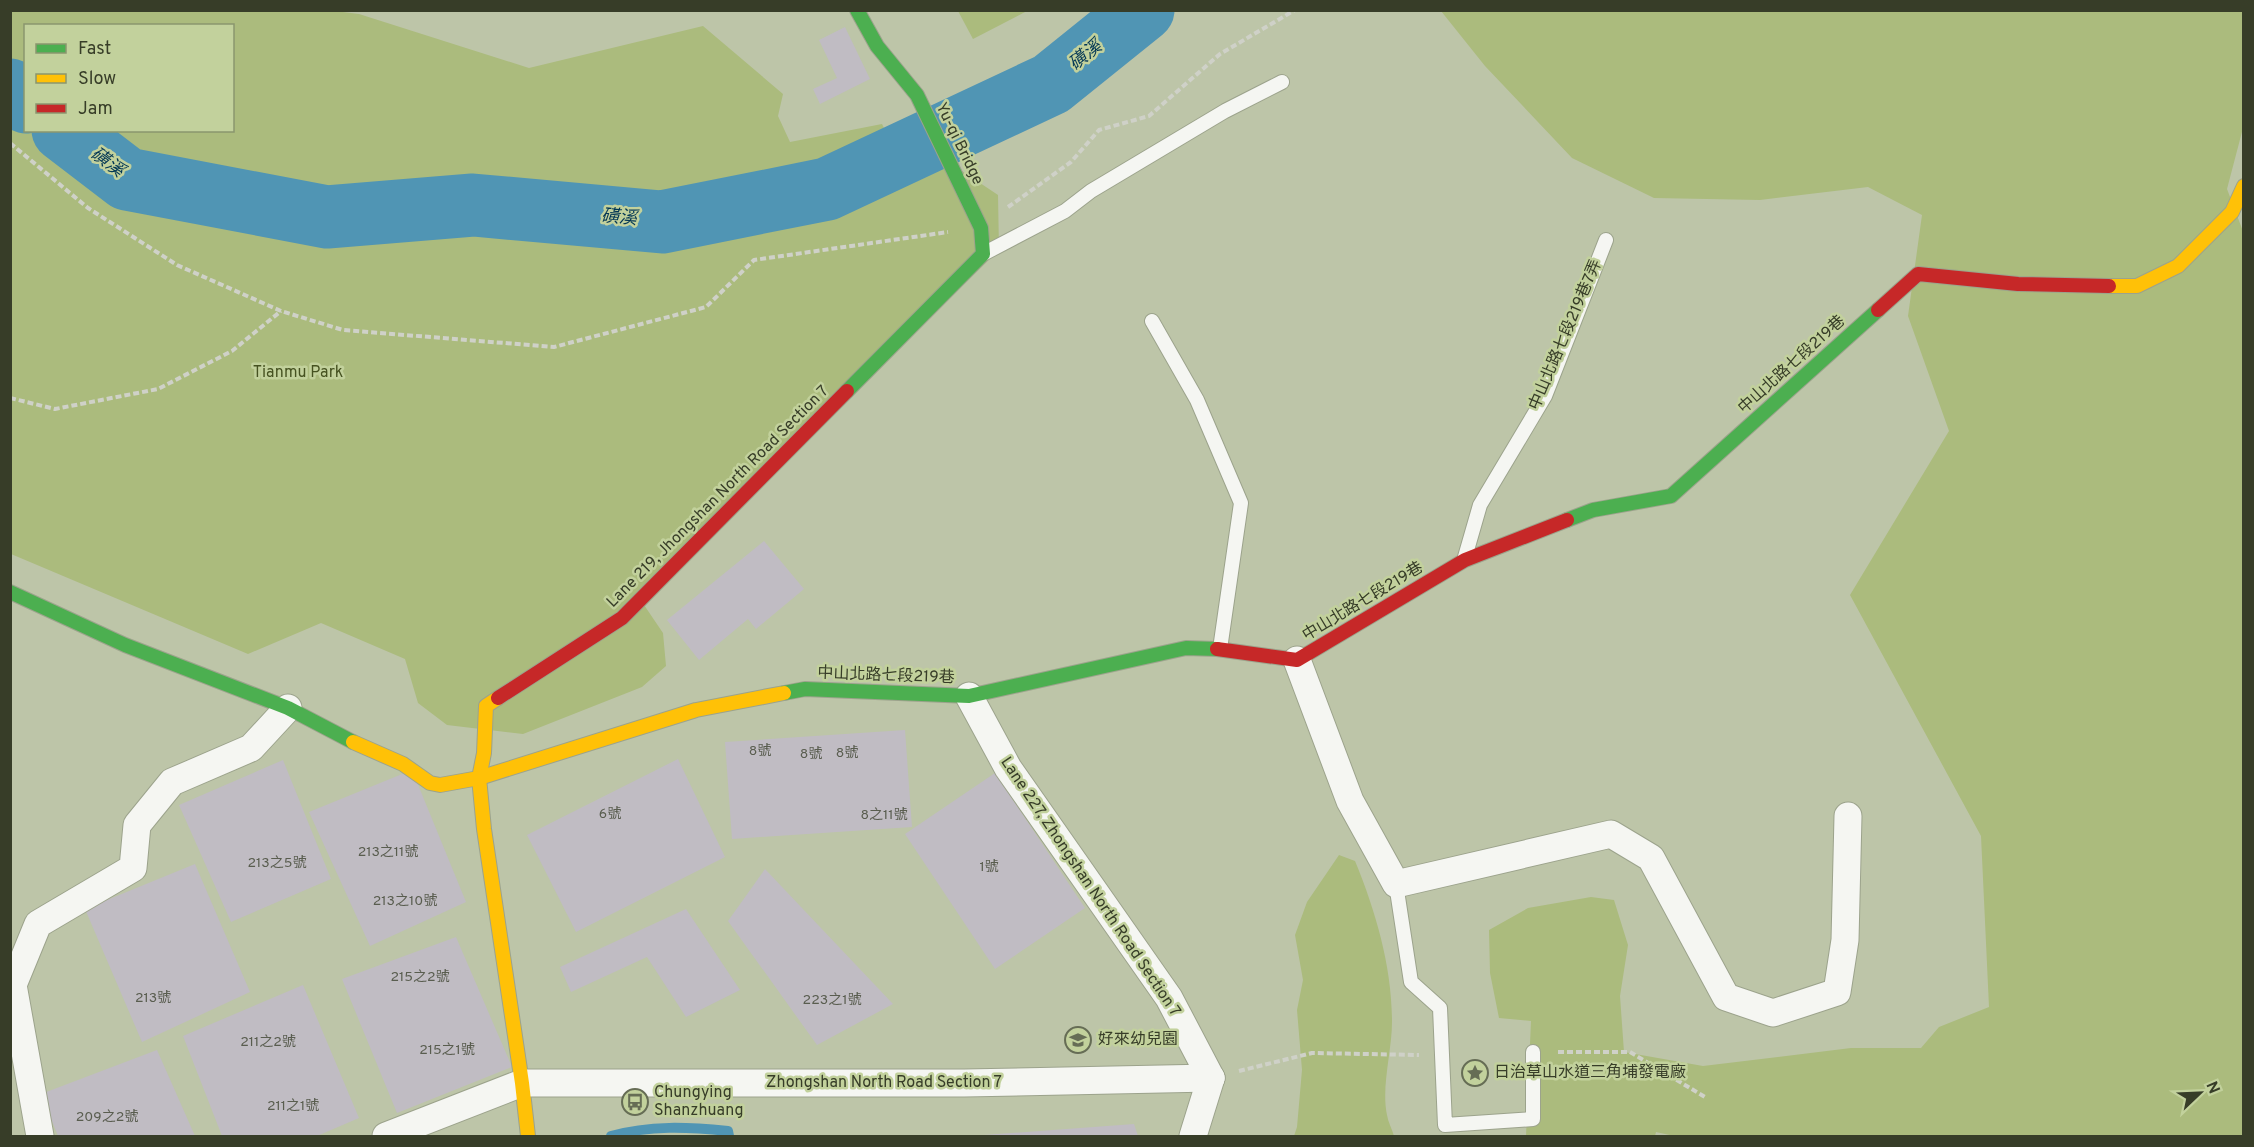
<svg xmlns="http://www.w3.org/2000/svg" width="2254" height="1147" viewBox="0 0 2254 1147" font-family="Overpass,'Noto Sans TC',sans-serif">
<style>
.green{fill:#abbb7d;fill-rule:evenodd}
.lines{fill:none;stroke-linecap:round;stroke-linejoin:round}
.stream{stroke:#5095b4;stroke-width:10}
.river{stroke:#5095b4;stroke-width:63}
.building{fill:#c0bcc3}
.lane-casing{stroke:#9ca38c;stroke-width:16}
.street-casing{stroke:#9ca38c;stroke-width:29}
.fast-casing{stroke:#9ca38c;stroke-width:16}
.slow-casing{stroke:#9ca38c;stroke-width:16}
.jam-casing{stroke:#9ca38c;stroke-width:16}
.path{stroke:#cfd1c8;stroke-width:4;stroke-dasharray:6 3;stroke-linecap:butt}
.lane{stroke:#f5f6f2;stroke-width:14}
.street{stroke:#f5f6f2;stroke-width:27}
.fast{stroke:#4caf50;stroke-width:14}
.slow{stroke:#ffc107;stroke-width:14}
.jam{stroke:#c62828;stroke-width:14}
.labels{text-anchor:middle;dominant-baseline:central;stroke-width:5;stroke-linejoin:round;paint-order:stroke}
.number-label{font-size:14px;fill:#595d4f}
.street-label{font-size:16px;fill:#373d28;stroke:#c2d19c}
.park-label{font-size:16px;fill:#465221;stroke:#c2d19c}
.poi-label{font-size:16px;fill:#373d28;stroke:#c2d19c;text-anchor:start}
.water-label{font-size:18px;font-style:italic;fill:#023654;stroke:#c2d19c}
</style>
<rect width="100%" height="100%" fill="#bdc5a8"/>
<g class="green">
<path d="M10,11H335L359,14L529,68L703,26L783,94L778,116L790,142L882,124L904,168L927,166L962,171L998,195L999,250L640,599L663,633L666,666L642,687L523,734L447,725L418,703L405,659L321,623L248,654L11,554ZM26,26H232V130H26Z"/>
<polygon points="958,11 1027,11 973,39"/>
<polygon points="1441,11 2243,11 2243,128 2227,189 2244,234 2243,1136 1674,1136 1656,1132 1655,1136 1526,1136 1531,1021 1499,1018 1490,973 1489,930 1528,908 1591,897 1614,900 1628,945 1620,996 1624,1052 1703,1066 1851,1048 1921,1048 1939,1027 1989,1007 1981,836 1850,595 1949,431 1908,316 1922,215 1868,187 1760,200 1654,198 1572,158 1485,66"/>
<path d="M1339,855L1355,861C1376,912 1392,967 1392,1022C1392,1051 1381,1087 1387,1115C1388,1122 1392,1129 1394,1136H1294L1297,1127L1302,1070L1297,1010L1303,980L1295,935L1307,902Z"/>
</g>
<g class="lines">
<path class="stream" d="M611,1136C650,1125 688,1127 728,1131L729,1136"/>
<g class="river">
<polyline points="10,90 26,102"/>
<polyline points="63,130 127,179 327,217 473,205 662,222 827,189 1051,84 1143,10"/>
</g>
</g>
<g class="building">
<polygon points="845,27 870,79 820,104 813,89 837,78 819,40"/>
<polygon points="764,541 804,589 756,629 748,619 699,660 667,620"/>
<polygon points="905,730 912,827 732,839 725,742"/>
<polygon points="678,759 725,857 576,932 527,835"/>
<polygon points="283,760 331,879 231,922 179,805"/>
<polygon points="412,770 466,902 370,946 309,812"/>
<polygon points="995,773 1085,908 995,969 905,834"/>
<polygon points="195,864 250,992 142,1042 85,909"/>
<polygon points="765,869 893,1004 817,1045 728,921"/>
<polygon points="686,909 740,990 686,1017 647,957 571,992 560,967"/>
<polygon points="456,937 512,1067 397,1113 342,979"/>
<polygon points="303,985 359,1118 317,1136 222,1136 183,1036"/>
<polygon points="157,1050 195,1136 58,1136 41,1094"/>
<polygon points="1134,1124 1138,1136 984,1136 984,1135"/>
</g>
<g class="lines">
<defs>
<g id="lane">
<polyline points="983,254 1065,211 1091,191 1225,111 1282,82"/>
<polyline points="1152,321 1197,400 1241,503 1220,649"/>
<polyline points="1465,557 1480,505 1545,396 1606,240"/>
<polyline points="1396,884 1411,982 1440,1008 1445,1125 1533,1119 1533,1052"/>
</g>
<g id="street">
<polyline points="1297,660 1350,801 1396,884 1611,834 1651,858 1726,997 1773,1013 1837,992 1845,940 1848,816"/>
<polyline points="969,696 1008,768 1169,998 1211,1078"/>
<polyline points="40,1136 13,985 38,924 133,868 137,825 172,782 251,748 288,708"/>
<polyline points="386,1136 522,1083 964,1083 1211,1078"/>
<polyline points="1193,1136 1211,1078"/>
</g>
<g id="fast">
<polyline points="847,391 983,254 981,228 917,95 877,46 857,10"/>
<polyline points="1567,520 1593,510 1671,496 1878,310"/>
<polyline points="10,592 125,645 288,708 353,742"/>
<polyline points="784,693 805,689 969,696 1186,648 1217,649"/>
</g>
<g id="slow">
<polyline points="2109,286 2137,286 2178,266 2232,212 2244,186"/>
<polyline points="498,698 486,706 484,753 479,778 484,829 522,1083 528,1136"/>
<polyline points="353,742 403,764 430,783 440,785 479,778 696,710 784,693"/>
</g>
<g id="jam">
<polyline points="1878,310 1918,274 2018,284 2109,286"/>
<polyline points="1217,649 1297,660 1465,560 1567,520"/>
<polyline points="498,698 622,618 847,391"/>
</g>
</defs>
<use href="#lane" class="lane-casing"/>
<use href="#street" class="street-casing"/>
<use href="#fast" class="fast-casing"/>
<use href="#slow" class="slow-casing"/>
<use href="#jam" class="jam-casing"/>
<g class="path">
<polyline points="10,143 88,208 177,265 281,311 343,330 554,347 706,307 754,260 948,232"/>
<polyline points="1008,207 1071,162 1099,130 1149,116 1220,54 1295,10"/>
<polyline points="10,398 55,409 158,389 232,351 281,311"/>
<polyline points="1558,1052 1630,1052 1705,1097"/>
<polyline points="1239,1071 1312,1053 1419,1055"/>
</g>
<use href="#lane" class="lane"/>
<use href="#street" class="street"/>
<use href="#fast" class="fast"/>
<use href="#slow" class="slow"/>
<use href="#jam" class="jam"/>
</g>
<defs>
<symbol id="school-ring" viewBox="-11 -11 22 22"><circle r="9.5" fill="#c2d19c" stroke="#666d55" stroke-width="1.5"/><path d="M0-5L7-2L0 1L-7-2ZM-4 1L0 2.5L4 1V4Q0 6-4 4Z" fill="#666d55"/></symbol>
<symbol id="sight-ring" viewBox="-11 -11 22 22"><circle r="9.5" fill="#c2d19c" stroke="#666d55" stroke-width="1.5"/><path d="M0-6L1.8-2.2L6-1.7L2.9 1.2L3.7 5.4L0 3.3L-3.7 5.4L-2.9 1.2L-6-1.7L-1.8-2.2Z" fill="#666d55"/></symbol>
<symbol id="bus-ring" viewBox="-11 -11 22 22"><circle r="9.5" fill="#c2d19c" stroke="#666d55" stroke-width="1.5"/><path d="M-5-6H5V4H4V6H2V4H-2V6H-4V4H-5ZM-3.5-4V0h7V-4ZM-3.5 1.2v1.5H-2V1.2ZM2 1.2v1.5H3.5V1.2Z" fill="#666d55"/></symbol>
</defs>
<g fill-rule="evenodd">
<use href="#school-ring" x="1063" y="1025" width="30" height="30"/>
<use href="#sight-ring" x="1460" y="1058" width="30" height="30"/>
<use href="#bus-ring" x="620" y="1087" width="30" height="30"/>
</g>
<g class="labels">
<g class="number-label">
<text x="760" y="751">8號</text>
<text x="847" y="753">8號</text>
<text x="811" y="754">8號</text>
<text x="610" y="814">6號</text>
<text x="884" y="815">8之11號</text>
<text x="388" y="852">213之11號</text>
<text x="277" y="863">213之5號</text>
<text x="989" y="867">1號</text>
<text x="405" y="901">213之10號</text>
<text x="420" y="977">215之2號</text>
<text x="153" y="998">213號</text>
<text x="832" y="1000">223之1號</text>
<text x="268" y="1042">211之2號</text>
<text x="447" y="1050">215之1號</text>
<text x="293" y="1106">211之1號</text>
<text x="107" y="1117">209之2號</text>
</g>
<g class="street-label">
<text transform="translate(959 144) rotate(64)">Yu-qi Bridge</text>
<text transform="translate(1566 335) rotate(-67)">中山北路七段219巷7弄</text>
<text transform="translate(1792 365) rotate(-42)">中山北路七段219巷</text>
<text transform="translate(718 497) rotate(-45)">Lane 219, Jhongshan North Road Section 7</text>
<text transform="translate(1363 602) rotate(-31)">中山北路七段219巷</text>
<text transform="translate(886 676) rotate(2)">中山北路七段219巷</text>
<text transform="translate(1090 887) rotate(56)">Lane 227, Zhongshan North Road Section 7</text>
<text x="884" y="1083">Zhongshan North Road Section 7</text>
</g>
<g class="park-label">
<text x="298" y="373">Tianmu Park</text>
</g>
<g class="poi-label">
<text x="1098" y="1040">好來幼兒園</text>
<text x="1494" y="1073">日治草山水道三角埔發電廠</text>
<text x="654" y="1093">Chungying<tspan x="654" dy="18">Shanzhuang</tspan></text>
</g>
<g class="water-label">
<text transform="translate(1086 56) rotate(-39)">磺溪</text>
<text transform="translate(107 163) rotate(36)">磺溪</text>
<text transform="translate(619 218) rotate(5)">磺溪</text>
</g>
</g>
<rect width="2254" height="1147" fill="none" stroke="#373d28" stroke-width="24"/>
<rect x="24" y="24" width="210" height="108" fill="#c2d19c" stroke="#8a966e" stroke-width="1.5"/>
<rect x="36" y="44" width="30" height="9" fill="#4caf50" stroke="#8a966e" stroke-width="1.5"/>
<text x="78" y="54" font-size="18" fill="#373d28">Fast</text>
<rect x="36" y="74" width="30" height="9" fill="#ffc107" stroke="#8a966e" stroke-width="1.5"/>
<text x="78" y="84" font-size="18" fill="#373d28">Slow</text>
<rect x="36" y="104" width="30" height="9" fill="#c62828" stroke="#8a966e" stroke-width="1.5"/>
<text x="78" y="114" font-size="18" fill="#373d28">Jam</text>
<g transform="translate(2200 1093) rotate(67)" stroke="#c2d19c" stroke-width="4.5" paint-order="stroke">
<path d="M0-4.5L10 22L0 15L-10 22Z" fill="#373d28"/>
<text y="-9" font-size="16" font-weight="bold" text-anchor="middle" fill="#373d28">N</text>
</g>
</svg>
